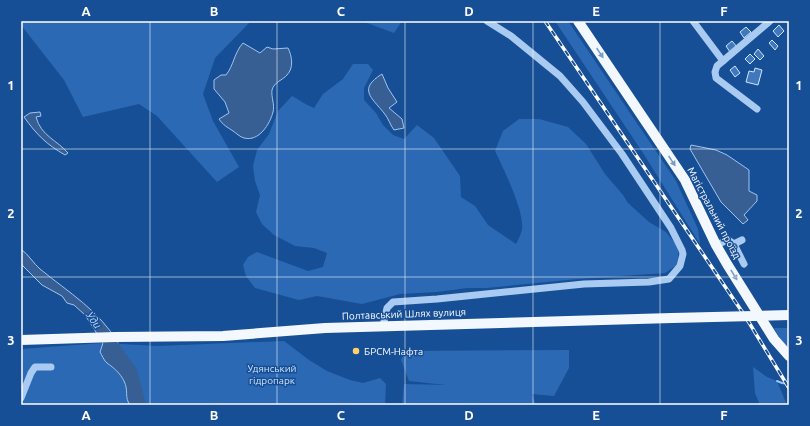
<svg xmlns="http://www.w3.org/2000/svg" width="810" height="426" viewBox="0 0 810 426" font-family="Ubuntu,sans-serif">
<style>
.green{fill:#2b69b4}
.water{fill:#375f93;stroke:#9cc5f3}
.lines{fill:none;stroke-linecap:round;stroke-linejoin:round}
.stream{stroke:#9cc5f3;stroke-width:2}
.river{stroke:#375f93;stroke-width:12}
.building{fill:#4078bd;stroke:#d0e4fc}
.minor{stroke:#a9caf1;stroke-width:7}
.major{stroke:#f3f8ff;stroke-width:10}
.rail-casing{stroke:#fff;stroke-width:3.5}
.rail{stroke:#174f96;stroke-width:2;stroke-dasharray:6;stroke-linecap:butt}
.major-bridge{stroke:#f3f8ff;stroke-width:10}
.oneway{fill:#7a9bc5}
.grid{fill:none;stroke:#fff;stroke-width:1;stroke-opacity:0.55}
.poi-dot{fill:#ffd369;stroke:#174f96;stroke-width:1.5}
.labels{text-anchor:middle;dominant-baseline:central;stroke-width:3;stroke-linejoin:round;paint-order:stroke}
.street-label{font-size:10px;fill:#fff;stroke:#174f96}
.poi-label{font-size:10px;fill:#fff;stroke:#174f96;text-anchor:start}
.park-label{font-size:10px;fill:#d0e4fc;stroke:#174f96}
.water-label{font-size:11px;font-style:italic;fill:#b6d4f7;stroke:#174f96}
.neatline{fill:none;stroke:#fff;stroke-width:1.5}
.grid-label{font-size:13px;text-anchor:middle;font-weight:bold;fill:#fff}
</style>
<rect width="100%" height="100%" fill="#174f96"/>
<g class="green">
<polygon points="21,21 251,21 215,58 203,94 213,121 239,167 217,182 157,116 139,104 83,117 64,80 21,25"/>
<polygon points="362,21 402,21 394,33"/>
<polygon points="555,21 568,21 676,181 698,229 700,244 643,153"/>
<path d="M353,64H368L373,70L364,88V100L376,113L383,125L393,135L404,139L417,125L434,138L460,176L461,197L475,206L488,225L516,244C518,240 521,234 522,230C525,212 503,168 495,151L503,131L519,119H539L568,127L586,144L605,174L623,195L628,203L649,222L666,232L679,248L677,265L665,273L578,279L486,288H467L437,292L400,294L362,304L317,296L299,300L255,288L246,276L243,265L248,257L257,252L308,271L323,267L327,253L314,248L295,246L274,235L262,224L256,212L260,195L255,181L253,166L257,150L269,134L278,111L292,96C300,100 306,105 314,108L323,94L343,79Z"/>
<polygon points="774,328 789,328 789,349 778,336"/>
<polygon points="284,341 309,360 327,371 350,380 363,383 380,378 386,384 385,405 21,405 21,349 103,343 157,346"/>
<polygon points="569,350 569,368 554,396 532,394 536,405 402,405 404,384 446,385 409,381 401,360 405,351"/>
<polygon points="753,367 767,377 777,381 787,405 760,405 755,393"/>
</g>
<g class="water">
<path d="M243,43L260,53L267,47L273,49L288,48C292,56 294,68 287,75C283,80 274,82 272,90C271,97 275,105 273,112C270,124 259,142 244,138C240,137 236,133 233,131C227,127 223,125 219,119L229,113L225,102L214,89V80L221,75H226C234,65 234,53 243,43Z"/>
<path d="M382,74L388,88L397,102L389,108L402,119L404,128L394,130C390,125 389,119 384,113C371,97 358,89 382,74Z"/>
<path d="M40,112L41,116L36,117C41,136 57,140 68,153L65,155C46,144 37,135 24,117L30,113Z"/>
<polygon points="691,145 716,150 727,155 749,170 749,191 757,195 757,201 744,215 748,220 743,224 721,202 690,149"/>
<path d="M21,249C29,255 33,263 40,269C68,292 100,311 118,343L114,353L117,357L119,356C123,358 125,362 127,367L126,369C134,380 138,392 141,405H130C124,397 129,391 124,381C120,373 114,368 107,363C104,361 102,355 100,352L103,343L85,315L74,305L67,303L62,296L42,285L23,266L21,263Z"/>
</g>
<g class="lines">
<polyline class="stream" points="777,381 782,383 789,384"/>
<polyline class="river" points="106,337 131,371 140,405"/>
</g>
<g class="building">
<polygon points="779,25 784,31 778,37 773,31"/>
<polygon points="746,27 751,32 744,38 740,32"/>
<polygon points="772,40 778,46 775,50 769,43"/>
<polygon points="732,41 737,47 730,52 726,46"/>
<polygon points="758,49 764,56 760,60 754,54"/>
<polygon points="750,54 755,59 750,64 745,59"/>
<polygon points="735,66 740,73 735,77 730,70"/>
<polygon points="755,68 762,70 758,85 746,82 749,71 754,72"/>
</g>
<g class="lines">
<g class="minor">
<polyline points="693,21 723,61"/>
<polyline points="757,109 716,78 715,72 717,66 770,21"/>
<polyline points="734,244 744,264"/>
<polyline points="716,245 728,240 734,244 742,240"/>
<polyline points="383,326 387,308 393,302 437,299 584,284 649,282 669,279 680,266 683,254 682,250 671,228 622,154 583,102 560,76 511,36 487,21"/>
<polyline points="21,398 31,373 35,367 51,367"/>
</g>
<g class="major">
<polyline points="578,21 685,180 716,245 727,264 774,339 789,356"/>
<polyline points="21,340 115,337 223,336 325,328 672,318"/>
</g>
<defs>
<polyline id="rail" points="545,21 745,316 789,388"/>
</defs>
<use href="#rail" class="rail-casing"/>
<use href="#rail" class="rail"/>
<polyline class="major-bridge" points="672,318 789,315"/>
</g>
<defs><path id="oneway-solid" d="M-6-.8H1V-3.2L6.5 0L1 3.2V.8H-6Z"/></defs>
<g class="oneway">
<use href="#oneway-solid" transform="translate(600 53) rotate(56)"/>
<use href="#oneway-solid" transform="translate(672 161) rotate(56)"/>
<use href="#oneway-solid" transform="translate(734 275) rotate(58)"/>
</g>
<path class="grid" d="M150,21V405M277,21V405M405,21V405M533,21V405M660,21V405M21,149H789M21,277H789"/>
<circle class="poi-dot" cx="356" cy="351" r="4"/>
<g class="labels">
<g class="street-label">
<text transform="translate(714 213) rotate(62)">Магістральний проїзд</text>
<text transform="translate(404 314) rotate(-2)">Полтавський Шлях вулиця</text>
</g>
<g class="poi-label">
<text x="364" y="351">БРСМ-Нафта</text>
</g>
<g class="park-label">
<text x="272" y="368">Удянський<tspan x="272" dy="12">гідропарк</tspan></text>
</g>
<g class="water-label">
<text transform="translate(94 320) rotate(54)">Уди</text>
</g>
</g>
<rect width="810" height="426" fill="none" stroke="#174f96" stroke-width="44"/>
<rect x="22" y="22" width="766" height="382" class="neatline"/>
<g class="grid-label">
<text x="86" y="16">A</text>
<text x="214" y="16">B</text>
<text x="341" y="16">C</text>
<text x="469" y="16">D</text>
<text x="596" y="16">E</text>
<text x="724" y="16">F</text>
<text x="11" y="90">1</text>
<text x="799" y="90">1</text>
<text x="11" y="218">2</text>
<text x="799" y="218">2</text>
<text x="11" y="345">3</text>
<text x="799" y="345">3</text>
<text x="86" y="420">A</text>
<text x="214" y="420">B</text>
<text x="341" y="420">C</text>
<text x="469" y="420">D</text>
<text x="596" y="420">E</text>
<text x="724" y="420">F</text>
</g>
</svg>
